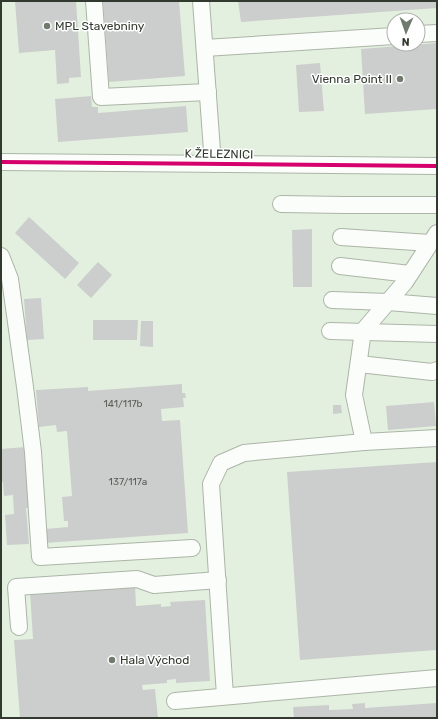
<svg xmlns="http://www.w3.org/2000/svg" width="438" height="719" viewBox="0 0 438 719" font-family="Rubik,sans-serif">
<style>
.building{fill:#cbcecd}
.lines{fill:none;stroke-linecap:round;stroke-linejoin:round}
.minor-casing{stroke:#abb5a7;stroke-width:18}
.minor{stroke:#fbfdfa;stroke-width:16}
.cycleway-casing{stroke:#fff;stroke-width:6}
.cycleway{stroke:#d6006c;stroke-width:4}
.poi-dot{fill:#707a6d;stroke:#fff;stroke-width:1.5}
.labels{text-anchor:middle;dominant-baseline:central;stroke-width:3;stroke-linejoin:round;paint-order:stroke}
.number-label{font-size:10px;fill:#585f56}
.poi-label{font-size:12px;fill:#323a2f;stroke:#fff;text-anchor:start}
.street-label{font-size:12px;fill:#323a2f;stroke:#fff}
</style>
<rect width="100%" height="100%" fill="#e4f0df"/>
<g class="building">
<polygon points="15,1 76,1 81,77 69,78 69,83 57,84 55,50 19,53"/>
<polygon points="103,1 179,1 185,76 109,82"/>
<polygon points="238,1 437,1 437,8 241,22"/>
<polygon points="437,43 437,109 365,114 361,49"/>
<polygon points="320,63 324,111 299,112 296,65"/>
<polygon points="91,96 92,107 98,107 98,113 186,106 188,132 58,142 55,99"/>
<polygon points="29,217 79,263 65,279 15,233"/>
<polygon points="312,229 312,287 293,287 292,230"/>
<polygon points="98,262 112,275 91,298 77,285"/>
<polygon points="41,298 44,339 27,340 24,299"/>
<polygon points="93,320 138,320 137,340 93,340"/>
<polygon points="141,321 153,321 153,347 140,346"/>
<polygon points="182,384 182,393 185,393 186,398 183,398 184,407 161,409 162,421 180,420 188,533 45,543 45,529 68,527 68,521 64,521 62,497 72,496 67,431 57,432 56,425 39,427 36,390 88,387 88,391"/>
<polygon points="434,402 436,426 388,430 386,406"/>
<polygon points="333,405 341,405 342,413 333,414"/>
<polygon points="25,447 29,508 26,508 29,544 7,545 5,515 14,514 13,495 4,496 3,482 1,482 1,449"/>
<polygon points="437,462 437,650 300,660 287,472"/>
<polygon points="135,584 136,606 161,604 161,607 171,606 170,602 205,600 210,681 176,683 176,679 167,680 167,683 142,685 143,690 155,689 158,718 20,718 14,640 33,639 30,592"/>
<polygon points="365,703 365,708 437,703 437,718 294,718 293,707 329,705 329,710 353,709 352,704"/>
</g>
<g class="lines">
<defs>
<g id="minor">
<polyline points="94,1 101,97 208,92"/>
<polyline points="201,1 213,164"/>
<polyline points="418,34 437,33"/>
<polyline points="205,48 394,36"/>
<polyline points="1,162 437,166"/>
<polyline points="281,204 344,205 437,205"/>
<polyline points="341,237 430,243"/>
<polyline points="1,256 10,279 25,387 33,452 40,557 192,548"/>
<polyline points="340,266 410,274"/>
<polyline points="332,300 388,302 437,306"/>
<polyline points="330,331 437,334"/>
<polyline points="359,364 432,372 437,370"/>
<polyline points="364,442 354,395 363,331 405,282 437,233"/>
<polyline points="19,627 16,587 137,579 154,585 218,580"/>
<polyline points="225,696 211,484 221,463 244,453 364,442 437,438"/>
<polyline points="175,701 437,678"/>
</g>
</defs>
<use href="#minor" class="minor-casing"/>
<use href="#minor" class="minor"/>
<defs>
<polyline id="cycleway" points="1,162 437,166"/>
</defs>
<use href="#cycleway" class="cycleway-casing"/>
<use href="#cycleway" class="cycleway"/>
</g>
<g class="poi-dot">
<circle cx="47" cy="26" r="4"/>
<circle cx="400" cy="79" r="4"/>
<circle cx="112" cy="660" r="4"/>
</g>
<g class="labels">
<g class="number-label">
<text x="123" y="404">141/117b</text>
<text x="128" y="482">137/117a</text>
</g>
<g class="poi-label">
<text x="55" y="26">MPL Stavebniny</text>
<text x="392" y="79" text-anchor="end">Vienna Point II</text>
<text x="120" y="660">Hala Východ</text>
</g>
<g class="street-label">
<text transform="translate(219 154) rotate(1)">K ŽELEZNICI</text>
</g>
</g>
<rect width="438" height="719" fill="none" stroke="#323a2f" stroke-width="4"/>
<g transform="translate(406 32) rotate(182)"><circle r="19" fill="#ffffff" stroke="#adb0ac"/>
<path d="M0-3L7 15L0 10L-7 15Z" fill="#707a6d"/>
<text y="-6" font-size="11" font-weight="bold" text-anchor="middle" fill="#323a2f">N</text>
</g>
</svg>
